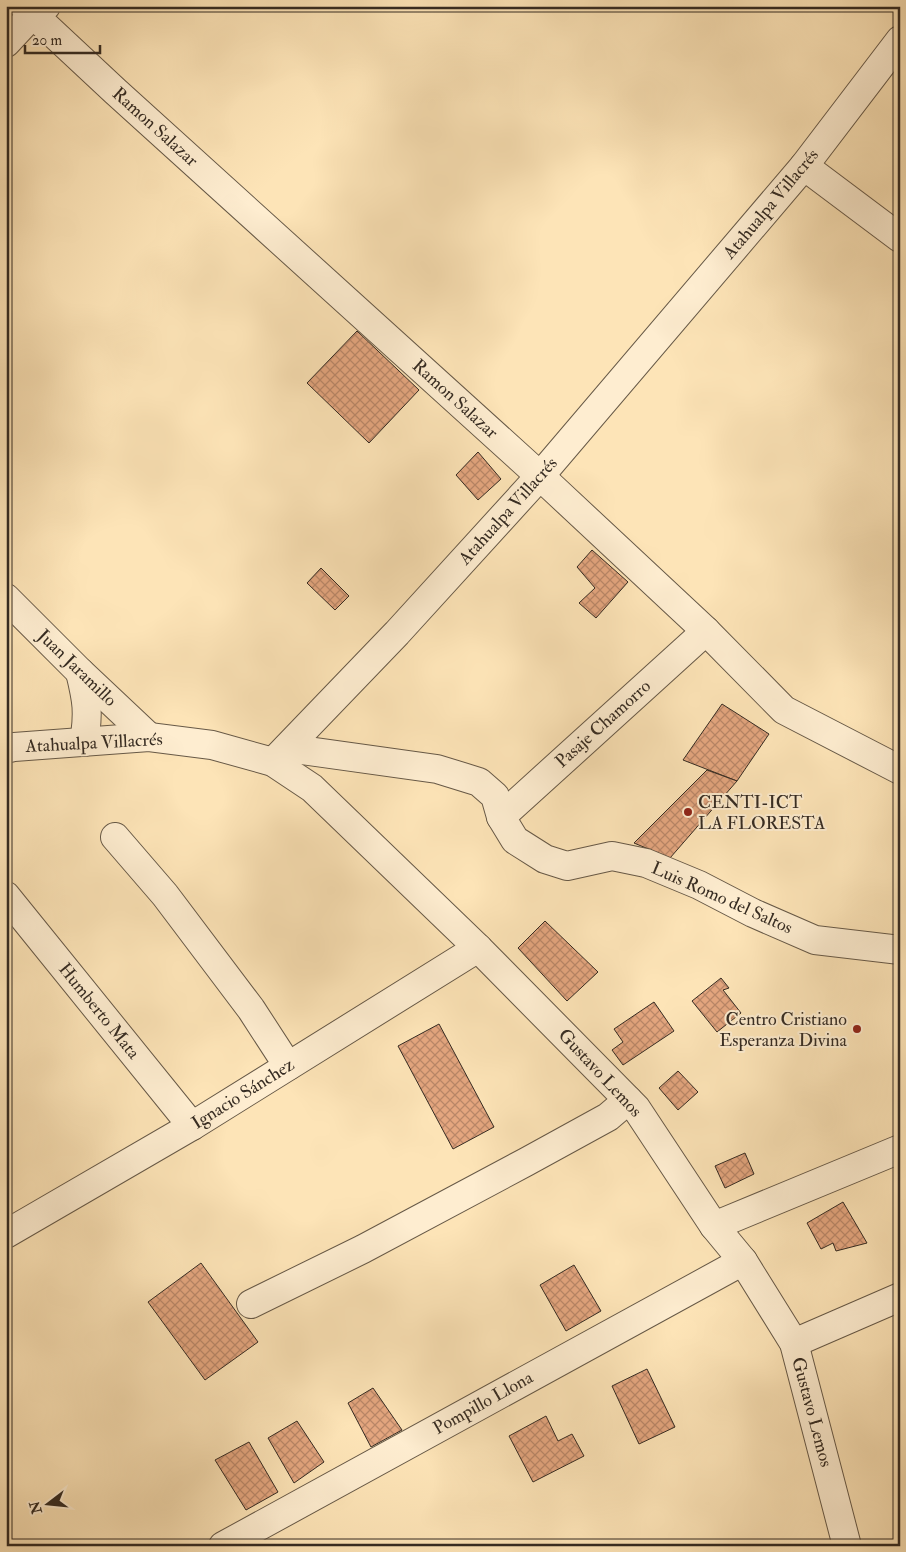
<svg xmlns="http://www.w3.org/2000/svg" width="906" height="1552" viewBox="0 0 906 1552" font-family="'IM FELL Double Pica',serif">
<style>
.building{fill:url(#building-cross-hatch);stroke:#352b22}
.lines{fill:none;stroke-linecap:round;stroke-linejoin:round}
.street-casing{stroke:#675947;stroke-width:30}
.street{stroke:#feedd0;stroke-width:28}
.poi-dot{fill:#8f2418;stroke:#feedd0;stroke-width:2}
.labels{text-anchor:middle;dominant-baseline:central;stroke-width:4;stroke-linejoin:round;paint-order:stroke}
.street-label{font-size:18px;fill:#352b22;stroke:#feedd0}
.poi-label{font-size:18px;fill:#352b22;stroke:#feedd0;text-anchor:start}
</style>
<defs>
<pattern id="building-cross-hatch" width="8" height="8" patternUnits="userSpaceOnUse" patternTransform="scale(1.25)"><rect width="8" height="8" fill="#e4a67f"/><path d="M0 0l8 8M0 8l8-8" fill="none" stroke="#ba8768"/></pattern>
</defs>
<rect width="100%" height="100%" fill="#fde4b7"/>
<filter id="stains"><feTurbulence type="fractalNoise" baseFrequency=".004" numOctaves="4"/><feColorMatrix values="0 0 0 0 .2 0 0 0 0 .09 0 0 0 0 .02 0 0 0 .5 -.17"/></filter>
<radialGradient id="worn" r=".72"><stop offset=".6" stop-color="#630" stop-opacity="0"/><stop offset="1" stop-color="#630" stop-opacity=".3"/></radialGradient>
<g class="building">
<polygon points="357,331 419,390 369,443 307,383"/>
<polygon points="478,452 501,479 478,500 456,475"/>
<polygon points="592,550 628,582 596,618 579,603 595,588 577,567"/>
<polygon points="321,568 349,596 335,610 307,583"/>
<polygon points="722,704 769,734 737,781 683,760"/>
<polygon points="707,770 737,781 670,858 634,843"/>
<polygon points="545,921 598,972 567,1001 518,948"/>
<polygon points="721,978 729,988 723,990 741,1013 717,1032 692,1001"/>
<polygon points="654,1002 674,1031 623,1065 612,1050 623,1042 614,1029"/>
<polygon points="439,1024 494,1127 453,1149 398,1046"/>
<polygon points="678,1071 698,1092 678,1110 659,1088"/>
<polygon points="745,1153 754,1174 725,1188 715,1166"/>
<polygon points="843,1202 867,1243 836,1251 833,1243 821,1249 807,1223"/>
<polygon points="201,1263 258,1342 205,1380 148,1302"/>
<polygon points="574,1265 601,1311 566,1331 540,1285"/>
<polygon points="647,1369 675,1427 639,1444 612,1386"/>
<polygon points="373,1388 402,1430 371,1447 348,1403"/>
<polygon points="546,1416 558,1441 572,1434 584,1456 533,1482 509,1436"/>
<polygon points="297,1421 324,1462 294,1483 268,1438"/>
<polygon points="249,1442 278,1492 246,1510 215,1460"/>
</g>
<g class="lines">
<defs>
<g id="street">
<polyline points="24,6 115,91 540,476 706,631 784,710 900,770"/>
<polyline points="6,43 33,14 46,6"/>
<polyline points="804,166 900,238"/>
<polyline points="6,598 80,672 149,737"/>
<path d="M80,672C87,701 89,712 84,742"/>
<polyline points="287,748 437,769 479,782 495,796 501,817 515,840 545,859 567,866 612,856 646,863 699,885 753,913 815,940 900,950"/>
<polyline points="6,749 14,747 149,737 212,745 273,762 312,788 478,948 636,1108 714,1226 743,1261 794,1343 847,1546"/>
<polyline points="273,762 397,633 540,476 804,166 900,40"/>
<polyline points="501,817 706,631"/>
<polyline points="115,837 165,895 251,1009 288,1066"/>
<polyline points="6,896 192,1126"/>
<polyline points="714,1226 900,1149"/>
<polyline points="6,1234 192,1126 478,948"/>
<polyline points="251,1304 363,1249 526,1162 608,1117 628,1100"/>
<polyline points="794,1343 900,1297"/>
<polyline points="223,1546 743,1261"/>
</g>
</defs>
<use href="#street" class="street-casing"/>
<use href="#street" class="street"/>
</g>
<g class="poi-dot">
<circle cx="688" cy="812" r="5"/>
<circle cx="857" cy="1029" r="5"/>
</g>
<g class="labels">
<g class="street-label">
<text transform="translate(155 127) rotate(42)">Ramon Salazar</text>
<text transform="translate(771 204) rotate(-50)">Atahualpa Villacrés</text>
<text transform="translate(455 399) rotate(42)">Ramon Salazar</text>
<text transform="translate(508 511) rotate(-48)">Atahualpa Villacrés</text>
<text transform="translate(77 668) rotate(44)">Juan Jaramillo</text>
<text transform="translate(603 724) rotate(-42)">Pasaje Chamorro</text>
<text transform="translate(94 743) rotate(-3)">Atahualpa Villacrés</text>
<text transform="translate(722 898) rotate(24)">Luis Romo del Saltos</text>
<text transform="translate(99 1011) rotate(51)">Humberto Mata</text>
<text transform="translate(600 1073) rotate(47)">Gustavo Lemos</text>
<text transform="translate(243 1094) rotate(-32)">Ignacio Sánchez</text>
<text transform="translate(483 1403) rotate(-29)">Pompillo Llona</text>
<text transform="translate(812 1412) rotate(75)">Gustavo Lemos</text>
</g>
<g class="poi-label">
<text x="698" y="802">CENTI-ICT<tspan x="698" dy="21">LA FLORESTA</tspan></text>
<text x="847" y="1019" text-anchor="end">Centro Cristiano<tspan x="847" dy="21">Esperanza Divina</tspan></text>
</g>
</g>
<rect width="906" height="1552" fill="none" stroke="#fde4b7" stroke-width="25"/>
<rect x="8" y="8" width="891" height="1537" fill="none" stroke="#352b22" stroke-width="2.5"/>
<rect x="12" y="12" width="881" height="1527" fill="none" stroke="#352b22"/>
<g transform="translate(48 1504) rotate(254)" stroke="#feedd0" stroke-width="4" paint-order="stroke">
<path d="M0-4L9 19L0 12L-9 19Z" fill="#352b22"/>
<text y="-8" font-size="14" font-weight="bold" text-anchor="middle" fill="#352b22">N</text>
</g>
<path d="M25 45v8h75v-8" fill="none" stroke="#352b22" stroke-width="2.5"/>
<text x="32" y="45" font-size="15" fill="#352b22" stroke="#feedd0" stroke-width="4" paint-order="stroke">20 m</text>
<rect width="100%" height="100%" filter="url(#stains)"/>
<rect width="100%" height="100%" fill="url(#worn)"/>
</svg>
